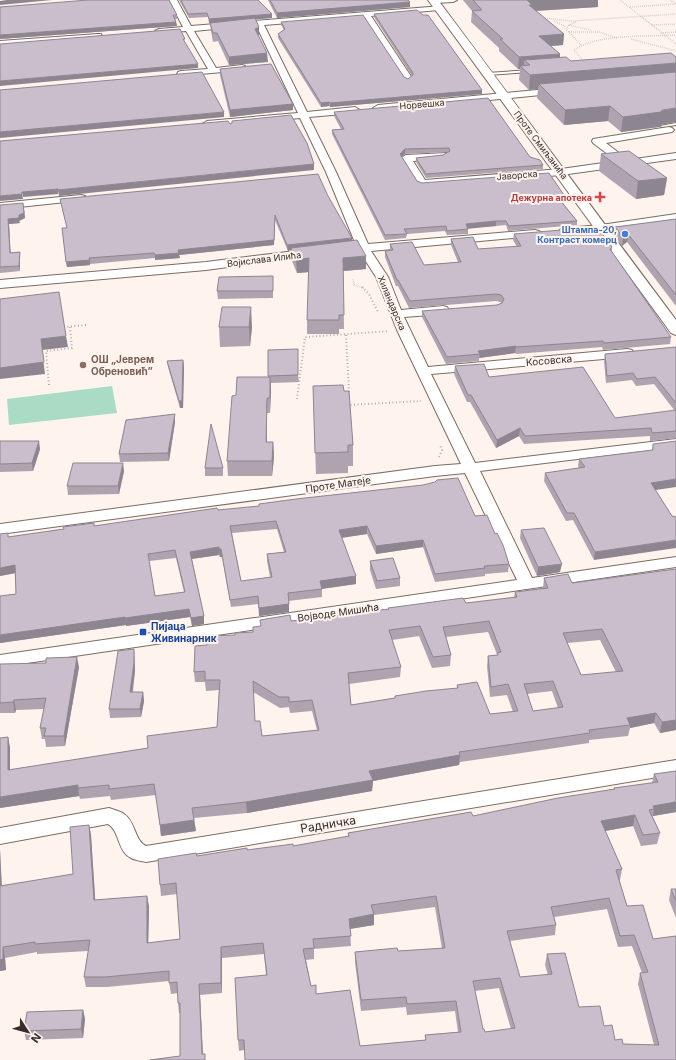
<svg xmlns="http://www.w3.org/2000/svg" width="676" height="1060" viewBox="0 0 676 1060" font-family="Inter,sans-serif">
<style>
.green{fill:#aadbc5}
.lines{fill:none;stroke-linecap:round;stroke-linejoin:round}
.service-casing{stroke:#7b6c63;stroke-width:2}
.minor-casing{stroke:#7b6c63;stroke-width:2}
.tertiary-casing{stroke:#7b6c63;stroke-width:2}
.path-far1{stroke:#b6aca7;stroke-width:1.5;stroke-dasharray:0.5 1.5;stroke-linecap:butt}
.path{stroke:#b6aca7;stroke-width:2;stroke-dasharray:1 2.5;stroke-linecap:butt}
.service{fill:#fff;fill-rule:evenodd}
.minor{fill:#fff;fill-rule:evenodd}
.tertiary{fill:#fff;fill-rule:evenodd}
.wall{fill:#aea3af;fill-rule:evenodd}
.shaded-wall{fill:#8d858f}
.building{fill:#cabecc;stroke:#8d858f;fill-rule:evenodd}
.health-dot{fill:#e0444e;stroke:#fef3ed;stroke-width:1.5}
.shop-dot{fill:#3f7fe0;stroke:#fef3ed;stroke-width:1.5}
.education-dot{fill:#8d6e63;stroke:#fef3ed;stroke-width:1.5}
.transit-dot{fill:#1a4fb4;stroke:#fef3ed;stroke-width:1.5}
.labels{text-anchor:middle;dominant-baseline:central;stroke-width:4;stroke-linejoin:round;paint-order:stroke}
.far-street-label{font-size:9px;fill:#352e2a;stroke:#fef3ed}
.far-health-label{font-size:9px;font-weight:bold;fill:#be3a42;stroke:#fef3ed;text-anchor:end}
.far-shop-label{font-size:9px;font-weight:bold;fill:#366cbe;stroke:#fef3ed;text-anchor:end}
.education-label{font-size:10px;font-weight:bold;fill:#785e54;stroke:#fef3ed;text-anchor:start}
.street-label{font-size:10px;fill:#352e2a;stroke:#fef3ed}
.transit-label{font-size:10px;font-weight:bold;fill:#164399;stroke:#fef3ed;text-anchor:start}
.near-street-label{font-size:12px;fill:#352e2a;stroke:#fef3ed}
</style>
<rect width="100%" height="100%" fill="#fef3ed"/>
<polygon class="green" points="112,386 117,413 9,425 7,399"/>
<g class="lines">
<defs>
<g id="service">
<polygon points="530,70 532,70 532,72 487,75 485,74 487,73"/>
<polygon points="676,123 676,125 662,127 660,126"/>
</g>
<g id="minor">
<polygon points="169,0 177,0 191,26 442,6 442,10 439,10 371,16 412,78 408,81 405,80 364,17 264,25 307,112 355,107 360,110 355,113 309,117 336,172 368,244 535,230 539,231 541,233 539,235 535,236 371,251 388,277 401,310 443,306 447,307 449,310 447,313 443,314 404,317 428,367 627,349 632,350 634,353 632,356 627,357 431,374 475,463 676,439 676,447 480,471 532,578 676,557 676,567 0,667 0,655 517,580 465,473 435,476 0,534 0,524 435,466 461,464 397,330 376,277 360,252 335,252 333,250 335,248 356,245 326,172 300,118 207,127 202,124 207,121 298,113 256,25 194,31 216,68 242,65 245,66 246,68 245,70 178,76 177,74 178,72 181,71 208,69 186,31 159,33 155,31 159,29 183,27"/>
<polygon points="431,0 457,0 453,2 434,3 431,3"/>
<polygon points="98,34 101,34 102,36 101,38 0,47 0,41"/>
<polygon points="558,88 561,89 563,91 561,93 378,111 373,108 378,105"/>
<polygon points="669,127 672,128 674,130 672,132 606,143 628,160 676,153 676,159 561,175 422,186 418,185 401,158 406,155 447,153 448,155 443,158 413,161 425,180 561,169 617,161 593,143 592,141 593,139"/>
<polygon points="81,195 85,196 86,198 85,200 0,209 0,203"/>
<polygon points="676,214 676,220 601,231 565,234 561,233 559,231 561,229 565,228 601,225"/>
<polygon points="312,249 316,251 318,253 316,255 206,270 0,288 0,280 206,262"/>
<path d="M676,760V774L146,862C141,861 135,860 131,858C117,851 120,831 108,824L0,844V828L109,808C114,810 120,811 124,814C136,822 134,840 146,846Z"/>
</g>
<path id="tertiary" d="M428,0H438C518,106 596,214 676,320V335L671,333Z"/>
</defs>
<use href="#service" class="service-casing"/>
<use href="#minor" class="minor-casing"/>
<use href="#tertiary" class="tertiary-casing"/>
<g class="path-far1">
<polyline points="620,0 676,44"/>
<polyline points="670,0 676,4"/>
<polyline points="630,7 675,4"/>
<polyline points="543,18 572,21 676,14"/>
<polyline points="554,21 566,27"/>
<polyline points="576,22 569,25 566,29 581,45"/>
<polyline points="569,25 591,30"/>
<polyline points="652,25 676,24"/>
<polyline points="569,32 599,32 617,38"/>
<polyline points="661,33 676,32"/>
<polyline points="631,39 676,51"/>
<path d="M584,62L574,50C600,33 645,37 676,35"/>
<polyline points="353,279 354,285 364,288"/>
</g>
<g class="path">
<polyline points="362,287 369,294 378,312"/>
<polyline points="64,327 87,325"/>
<polyline points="346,335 349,392"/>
<polyline points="49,385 46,351 72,348 70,327"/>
<polyline points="297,399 305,337 389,331"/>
<polyline points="349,403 349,405 421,401"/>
<polyline points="439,457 442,450 440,445"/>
</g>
<use href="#service" class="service"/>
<use href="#minor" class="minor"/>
<use href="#tertiary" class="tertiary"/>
</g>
<g class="wall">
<polygon points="179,0 258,0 272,18 255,19 259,35 258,36 268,62 229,65 218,41 213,42 211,31 210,23 209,23 208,17 189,18"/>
<polygon points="268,0 408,0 410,2 410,7 277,18"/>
<polygon points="463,0 598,0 598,7 536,11 564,34 563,45 551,46 560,54 560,57 571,61 660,125 659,127 621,132 608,121 564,125 537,98 538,89 529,90 519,80 520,69 518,69 499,51 499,48 471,22 472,11"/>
<polygon points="374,14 482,90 482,94 330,107 329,106 321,107 278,38 278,34 284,30 281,25 281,22 408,79 412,76 374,17"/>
<polygon points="177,15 177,19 175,19 177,26 0,39"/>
<polygon points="220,69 293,104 293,110 230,117 220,75"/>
<polygon points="334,112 530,157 543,165 543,169 426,178 416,162 416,158 443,155 448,152 405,154 402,157 417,181 422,183 566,198 565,203 563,203 577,221 577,225 508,231 506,225 496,226 468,228 468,234 447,235 445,231 407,234 406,238 385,240 332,134 332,130 341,129 334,116"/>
<polygon points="601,154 667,178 664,195 636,199 599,171"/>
<polygon points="328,196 366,269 343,271 344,329 339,329 339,334 307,334 307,320 309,272 297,273 292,261 292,250 288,251 275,220 274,245 179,255 180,258 155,260 155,258 90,264 90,265 67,267 62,228 67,228 60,199"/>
<polygon points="0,205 24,208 25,218 19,221 20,223 9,224 10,253 20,252 20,271 0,273"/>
<polygon points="676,219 676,306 627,242 622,246 614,235 615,227"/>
<polygon points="588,231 612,247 612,252 671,337 670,344 603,350 602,347 516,354 515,353 479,358 479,361 446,364 422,317 422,311 497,305 502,303 500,302 496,301 409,308 398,286 396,286 385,257 385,251 390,250 390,244 424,265 458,262 451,245 451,239 478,249 517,247 513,240 514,234"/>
<polygon points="273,276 273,298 218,299 217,291"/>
<polygon points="219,327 252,327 250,346 220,347"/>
<polygon points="676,347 676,438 650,441 650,436 524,444 519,436 496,448 470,402 467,402 454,374 455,366 489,377 615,418 675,411 654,384 636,386 632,380 606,383 604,361 605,354"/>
<polygon points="268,350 298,375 299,382 271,383 270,413 267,413 267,442 273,442 274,457 272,476 228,476 227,461 236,395 268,377"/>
<polygon points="183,360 184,367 183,408 180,408 168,367 167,361"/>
<polygon points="313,386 344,391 353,445 353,466 348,466 348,473 316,474"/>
<polygon points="175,422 169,461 120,462 119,454"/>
<polygon points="0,441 40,449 33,471 0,472"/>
<polygon points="653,444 655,490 594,560 573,520 566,521 544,481 545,473 579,468 578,466 579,459 652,450"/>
<rect x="205" y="468" width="18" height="8"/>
<polygon points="124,471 119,494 68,495 67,486"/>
<path d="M218,510L475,516L509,564L508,572L485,574V576L435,582L423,547L376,554L367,534L342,538L356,584L322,589V597L288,601L289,612L259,616L258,604L231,607L222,557H220L219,555L192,559L204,616V624L192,626L190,617L126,626V625L0,643V596L16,594L15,573L0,576L9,537ZM277,529L284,552L267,554V561L270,577L241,581L232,533ZM176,558L184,592L155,596L149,561Z"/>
<polygon points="521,530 560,572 537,576 520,538"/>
<polygon points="370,561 400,578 400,586 376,589 370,570"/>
<path d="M676,569V730L660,733L654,723L630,728L628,736L589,740V743L460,762L459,765L373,781L372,791L247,813L194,818L196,831L161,836L156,795L111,800L110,796L80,799L79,796L0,808L8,737L10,748V770L148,748L217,727L219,690L206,691L205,682H195L194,672L207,645L235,635L253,632L260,627L291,621L388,609V608L466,603L514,598L515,592L543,588L544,578L572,583ZM488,632L497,654V655L488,656L487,666L490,697L507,695L513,712L490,714L457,685V688L395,696V698L351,705L349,684L400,677L401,667L392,640L419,636L432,668L450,666L451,655L446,637ZM600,640L616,672L581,675L567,643ZM552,691L558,708L533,711L527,694ZM253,692L280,708L289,707L290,713L312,711L317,730L262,736L255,721Z"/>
<polygon points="134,649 135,671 133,692 143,692 144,701 141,717 110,718 109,709"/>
<polygon points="0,664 79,667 65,746 46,747 45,739 42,739 40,728 44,709 16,710 15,713 0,713"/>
<path d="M676,771V812L653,816V817L660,833L657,844L641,846L633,826L605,831L622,869L620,880H619L676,1060L244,1050L239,1051L238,1040L266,975L264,954L222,958V993L200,995L203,1054H205V1060H150L180,1056V1013H179L178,1003V993L171,994L169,981L107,987H86L84,977L88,951L37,954V952L5,958L6,970L0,971V849L2,886L73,874L89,825L91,835L95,900L147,896L149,907L148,943L180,939L177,894L161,896L160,885L197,856L293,846L348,837V833L473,816L613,789L614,788L652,783L654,774ZM435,907L442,949L398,951L355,952V962L361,1011L406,1007L407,1015L455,1011L458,1032L425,1035V1040L360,1046L316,994L311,986L306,960L314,959V949L351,946L350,929L374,925V915ZM607,909L618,947L632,946L642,973H640L638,984L654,1045L623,1044L615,1040L604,1026L579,1007L547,954L545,965L548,975L520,977L510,941L555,935L556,925L554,917ZM499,988L511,1029L485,1032L483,1029L475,991Z"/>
<polygon points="671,889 676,889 676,918 669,900"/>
<polygon points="83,1010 85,1019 83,1038 26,1040 24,1031"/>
</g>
<g class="shaded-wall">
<polygon points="7,0 52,0 0,5 0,1"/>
<polygon points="527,0 598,0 598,7 531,11"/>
<polygon points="410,2 410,7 277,18 277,13"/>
<polygon points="272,14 272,18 209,23 209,19"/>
<polygon points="176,22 177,26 0,39 0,35"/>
<polygon points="259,27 259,35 255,38 255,29"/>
<polygon points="564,34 563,45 538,47 539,36"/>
<polygon points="267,53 268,62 229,65 229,57"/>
<polygon points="560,54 559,66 530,65 524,60 524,69 520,66 520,69 518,69 519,57"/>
<polygon points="676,63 676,77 539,84 538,89 529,90 530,75"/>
<polygon points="198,64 198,68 0,86 0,81"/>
<polygon points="482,90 482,94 330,107 330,103"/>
<polygon points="329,102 329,106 321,107 321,103"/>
<polygon points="293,104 293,110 230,117 230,110"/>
<polygon points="610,106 608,121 564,125 565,110"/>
<polygon points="676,108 676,122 660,125 659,127 621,132 623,117"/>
<polygon points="224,112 224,117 0,138 0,132"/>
<polygon points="405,149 405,154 400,159 400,154"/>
<polygon points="314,164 314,170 59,196 58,190"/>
<polygon points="667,178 664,195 636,199 638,181"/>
<polygon points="58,189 58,194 23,197 22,192"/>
<polygon points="22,194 23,199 0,201 0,196"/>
<polygon points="23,203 25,218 19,221 20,223 9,224 11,259 10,253 8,219 19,215"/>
<polygon points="275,220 274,245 179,255 180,258 155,260 155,255 178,250"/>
<polygon points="496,221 496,226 466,229 466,224"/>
<polygon points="628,234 627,242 622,246 623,237"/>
<polygon points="352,238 352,243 291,248 292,250 288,251 287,245"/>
<polygon points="20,252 20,271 19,266"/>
<polygon points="366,256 366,269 343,271 343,258"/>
<polygon points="309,258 309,272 297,273 296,260"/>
<polygon points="90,260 90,265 67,267 66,262"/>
<polygon points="251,307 252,327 250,346 249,327"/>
<polygon points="66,336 68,347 42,350 45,374 0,379 0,368 41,339"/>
<polygon points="516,346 515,353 479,358 480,354 478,351"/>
<polygon points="183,360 184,367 183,408 180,408 179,401"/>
<polygon points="270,377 271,391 270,413"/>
<polygon points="267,398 267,413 266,457 266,442"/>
<polygon points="175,414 175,422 169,461 168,453"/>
<polygon points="520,428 519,436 496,448 497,440"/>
<polygon points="39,441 40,449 33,471 32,463"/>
<polygon points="273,442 274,457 272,476 272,461"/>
<polygon points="123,463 124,471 119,494 118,486"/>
<polygon points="676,479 676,487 649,491 651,483"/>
<polygon points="367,526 367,534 339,538 339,530"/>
<polygon points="423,540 423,547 376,554 376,546"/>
<polygon points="676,540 676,548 594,560 595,552"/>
<polygon points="219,547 219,555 191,559 190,552"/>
<polygon points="219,549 221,549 222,557 220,557"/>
<polygon points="562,564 560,572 537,576 538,567"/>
<polygon points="15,565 16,573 0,576 0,568"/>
<polygon points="356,576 356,584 320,589 320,581"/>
<polygon points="289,604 289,612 259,616 259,608"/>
<polygon points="189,609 190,617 126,626 125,618"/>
<polygon points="204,616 204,624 192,626 191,618"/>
<polygon points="125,617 126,625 0,643 0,635"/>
<polygon points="134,649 135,671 131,700 130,692"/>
<polygon points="77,657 79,667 65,746 64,736"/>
<polygon points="143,692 144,701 141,717 140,709"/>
<polygon points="14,700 16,710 15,713 13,702"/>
<polygon points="656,713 654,723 630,728 630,725 627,718"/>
<polygon points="676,720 676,730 660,733 662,722"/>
<polygon points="8,737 10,748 10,781 8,770"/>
<polygon points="460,755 459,765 373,781 372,791 247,813 246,802 369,771"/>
<polygon points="78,785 79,796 0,808 0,797"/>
<polygon points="676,802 676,812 653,816 654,809 653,806"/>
<polygon points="635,815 633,826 599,832 601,821"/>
<polygon points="194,820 196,831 161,836 160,825"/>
<polygon points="89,825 91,835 96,911 94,900"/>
<polygon points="0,849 0,850 2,897 0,887"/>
<polygon points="147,896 149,907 148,954 147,943"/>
<polygon points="374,914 374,925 349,929 349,919"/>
<polygon points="3,947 5,958 6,970 0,971 0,960"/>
<polygon points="221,947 222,958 222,993 221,983"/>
<polygon points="199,984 200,995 203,1060 202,1054"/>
<polygon points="83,1010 85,1019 83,1038 81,1029"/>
</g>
<g class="building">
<polygon points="88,0 169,0 177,15 173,15 176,22 0,35 0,7"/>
<polygon points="181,0 258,0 272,14 209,19 207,13 188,14"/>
<polygon points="270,0 408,0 410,2 277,13"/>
<polygon points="473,0 532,0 527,0 532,5 529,5 564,34 539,36 560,54 519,57 500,39 503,39 472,11 482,10"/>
<polygon points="417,10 423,15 428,15 482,90 330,103 329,102 321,103 278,34 285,29 281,22 363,15 404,77 408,79 413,75 413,73 374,14"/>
<polygon points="255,18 259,27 255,29 267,53 229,57 217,33 213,33 210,23"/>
<polygon points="180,29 185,39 183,39 198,64 0,81 0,44"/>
<polygon points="671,53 676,57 676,63 530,75 520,66 530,65 524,60 566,57 571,61"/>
<polygon points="271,64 293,104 230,110 220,69"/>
<polygon points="202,72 224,112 0,132 0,90"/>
<polygon points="676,72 676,108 662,110 661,112 623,117 610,106 565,110 539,84"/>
<polygon points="488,98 530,157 540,160 543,165 426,174 416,158 443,155 450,151 449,148 405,149 400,154 417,181 422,183 549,173 566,198 559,199 577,221 509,226 506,221 496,221 466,224 468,229 447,231 446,226 404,229 407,234 385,235 332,130 344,129 334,112"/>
<polygon points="291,115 307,143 314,164 58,190 58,189 22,192 22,194 0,196 0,141 228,121 230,124 232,123 232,121"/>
<polygon points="629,151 667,178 638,181 601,154"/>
<polygon points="318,174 328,196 352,238 287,245 275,215 274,240 178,250 179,253 155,255 154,253 89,258 90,260 66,262 62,228 67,228 60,199"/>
<polygon points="23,203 24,213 19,215 19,218 8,219 10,253 20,252 19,266 0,267 0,205"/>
<polygon points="676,219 676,295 628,234 623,237 615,227"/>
<polygon points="585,228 588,231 600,231 612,247 610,249 671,337 604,343 603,341 516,347 516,346 478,351 480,354 447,357 422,311 497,305 502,303 504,299 501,295 496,294 410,301 398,280 397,280 385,251 393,250 390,244 412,242 424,265 461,262 451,239 473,237 478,249 521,246 514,234"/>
<polygon points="357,240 366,256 343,258 344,315 339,315 339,320 307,320 309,258 296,260 291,248"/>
<polygon points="273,276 273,291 217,291 219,277"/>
<polygon points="59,292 66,336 41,339 44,362 0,368 0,299"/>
<polygon points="222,307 251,307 249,327 219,327"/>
<polygon points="676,347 676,403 655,377 637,379 633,373 607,376 605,354"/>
<polygon points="298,349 298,375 268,376 268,350"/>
<polygon points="183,360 182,401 179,401 167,361"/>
<polygon points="484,364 489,377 583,367 615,418 676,410 676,431 652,433 651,428 525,436 520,428 497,440 471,395 468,395 455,366"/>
<polygon points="237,377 270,377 270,398 267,398 266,442 273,442 272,461 227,461 232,396 236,395"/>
<polygon points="343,385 344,391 349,391 353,445 348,445 348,452 315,453 313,386"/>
<polygon points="175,414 168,453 119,454 126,420"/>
<polygon points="211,424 223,468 205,468"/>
<polygon points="0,441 39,441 32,463 0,464"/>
<polygon points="676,441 676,479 651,483 672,516 676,517 676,540 595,552 574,513 567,513 545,473 585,467 579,459 653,450 653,444"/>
<polygon points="73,463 123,463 118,486 67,486"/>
<path d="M458,478L475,516L487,515L495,534L497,533L503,545L509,564L484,566L485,568L435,574L423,540L376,546L367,526L339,530L356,576L320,581L322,589L288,593L289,604L259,608L258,596L230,600L221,549H219V547L190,552L204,616L191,618L189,609L125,618V617L0,635V596L16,594L15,565L0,568V534L8,533V537L64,529L63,527L94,523V526L217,508L218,510L259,506V504L296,499L423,485L435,482L437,480ZM276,521L286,552L267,554L272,577L241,581L230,526ZM175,550L185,592L155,596L148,554Z"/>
<polygon points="544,528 562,564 538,567 521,530"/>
<polygon points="393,558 400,578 377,581 370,561"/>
<path d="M676,569V720L662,722L656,713L627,718L630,725L589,730L590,733L459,752L460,755L369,771L373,780L246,802L192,808L194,820L160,825L154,784L109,789V785L78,788V785L0,797V738L8,737V770L148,748L147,736L217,727L220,680H205V671L194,672L195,646L207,645V636L235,635V633L253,632V627L261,626L260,620L290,615L291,621L389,609L388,608L463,598L466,603L517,597L515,592L548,588L544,578L568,574L572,583ZM489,621L501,652L497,653L498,655L488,656L491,687L508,684L518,711L490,714L477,682L457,685L458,688L426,691L395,696V698L351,705L348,673L401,667L389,630L420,626L433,657L451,655L443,627ZM602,629L623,671L581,675L563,633ZM253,681L279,697H289V702L312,700L319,730L262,736L260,721H255ZM553,681L563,707L533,711L524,684Z"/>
<polygon points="134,649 134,663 130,692 143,692 140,709 109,709 118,651"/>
<polygon points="77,657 64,736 44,736 46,728 40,728 46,698 14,700 13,702 0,703 0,664 46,663 46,658"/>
<path d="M676,771V802L653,806L654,809L649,810L660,833L643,835L635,815L601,821L622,869L616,870L627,906L643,905L653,939L676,936V1060H245L244,1040H238L235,978L267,975L263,943L221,947V983L199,984L202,1054H205V1060H150L180,1056V1003H178L177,982L169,983V971L105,977H84L90,940L35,944V942L3,947V959L0,960V886L73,874L70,827L89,825L94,900L147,896V943L180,939L176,883L160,885L158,859L196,853L197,856L247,848V850L293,844V846L349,836L348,833L471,812L473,816L558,798L615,789L614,788L658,782L654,774ZM436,896L445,948L398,951L397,948L355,952L361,1000L406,997L407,1004L456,1001L461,1032L425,1035L426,1040L360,1046L350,990L316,994V985L311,986L303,949L314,948L313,939L351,936L349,919L374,914L371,905ZM609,898L620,936L634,935L648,972L640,973L659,1045L623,1044L622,1039L615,1040L612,1025L604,1026L600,1006L579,1007L565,953L547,954L552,974L520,977L507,931L556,925L551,907ZM500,978L515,1028L485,1032L484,1029H483L473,981Z"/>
<polygon points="671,889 676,889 676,901"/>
<polygon points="83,1010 81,1029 24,1031 27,1012"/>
</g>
<path class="health-dot" d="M598 191h4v4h4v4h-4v4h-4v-4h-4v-4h4z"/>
<circle class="shop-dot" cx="625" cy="234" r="4"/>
<circle class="education-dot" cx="83" cy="365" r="4"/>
<rect class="transit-dot" x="139" y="628" width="8" height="8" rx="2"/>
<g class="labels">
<g class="far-street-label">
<text transform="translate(422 104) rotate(-5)">Норвешка</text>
<text transform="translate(541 145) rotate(53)">Проте Смиљанића</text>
<text transform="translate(517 175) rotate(-5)">Јаворска</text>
<text transform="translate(264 259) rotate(-7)">Војислава Илића</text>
<text transform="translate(392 303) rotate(67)">Хиландарска</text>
</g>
<g class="far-health-label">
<text x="592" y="197">Дежурна апотека</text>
</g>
<g class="far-shop-label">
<text x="617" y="229">Штампа-20,<tspan x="617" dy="10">Контраст комерц</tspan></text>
</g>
<g class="education-label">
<text x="91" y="359">ОШ „Јеврем<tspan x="91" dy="12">Обреновић”</tspan></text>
</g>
<g class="street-label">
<text transform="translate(549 360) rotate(-5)">Косовска</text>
<text transform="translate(338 484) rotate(-8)">Проте Матеје</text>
<text transform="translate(338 612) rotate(-8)">Војводе Мишића</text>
</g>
<g class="transit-label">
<text x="151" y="626">Пијаца<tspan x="151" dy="12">Живинарник</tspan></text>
</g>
<g class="near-street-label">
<text transform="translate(328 824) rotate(-9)">Радничка</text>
</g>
</g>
<g transform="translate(28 1032) rotate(126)" stroke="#fef3ed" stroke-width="3" paint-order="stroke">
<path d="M0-3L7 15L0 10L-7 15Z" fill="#352e2a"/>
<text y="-6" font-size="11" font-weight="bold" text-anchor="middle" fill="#352e2a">N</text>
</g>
</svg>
